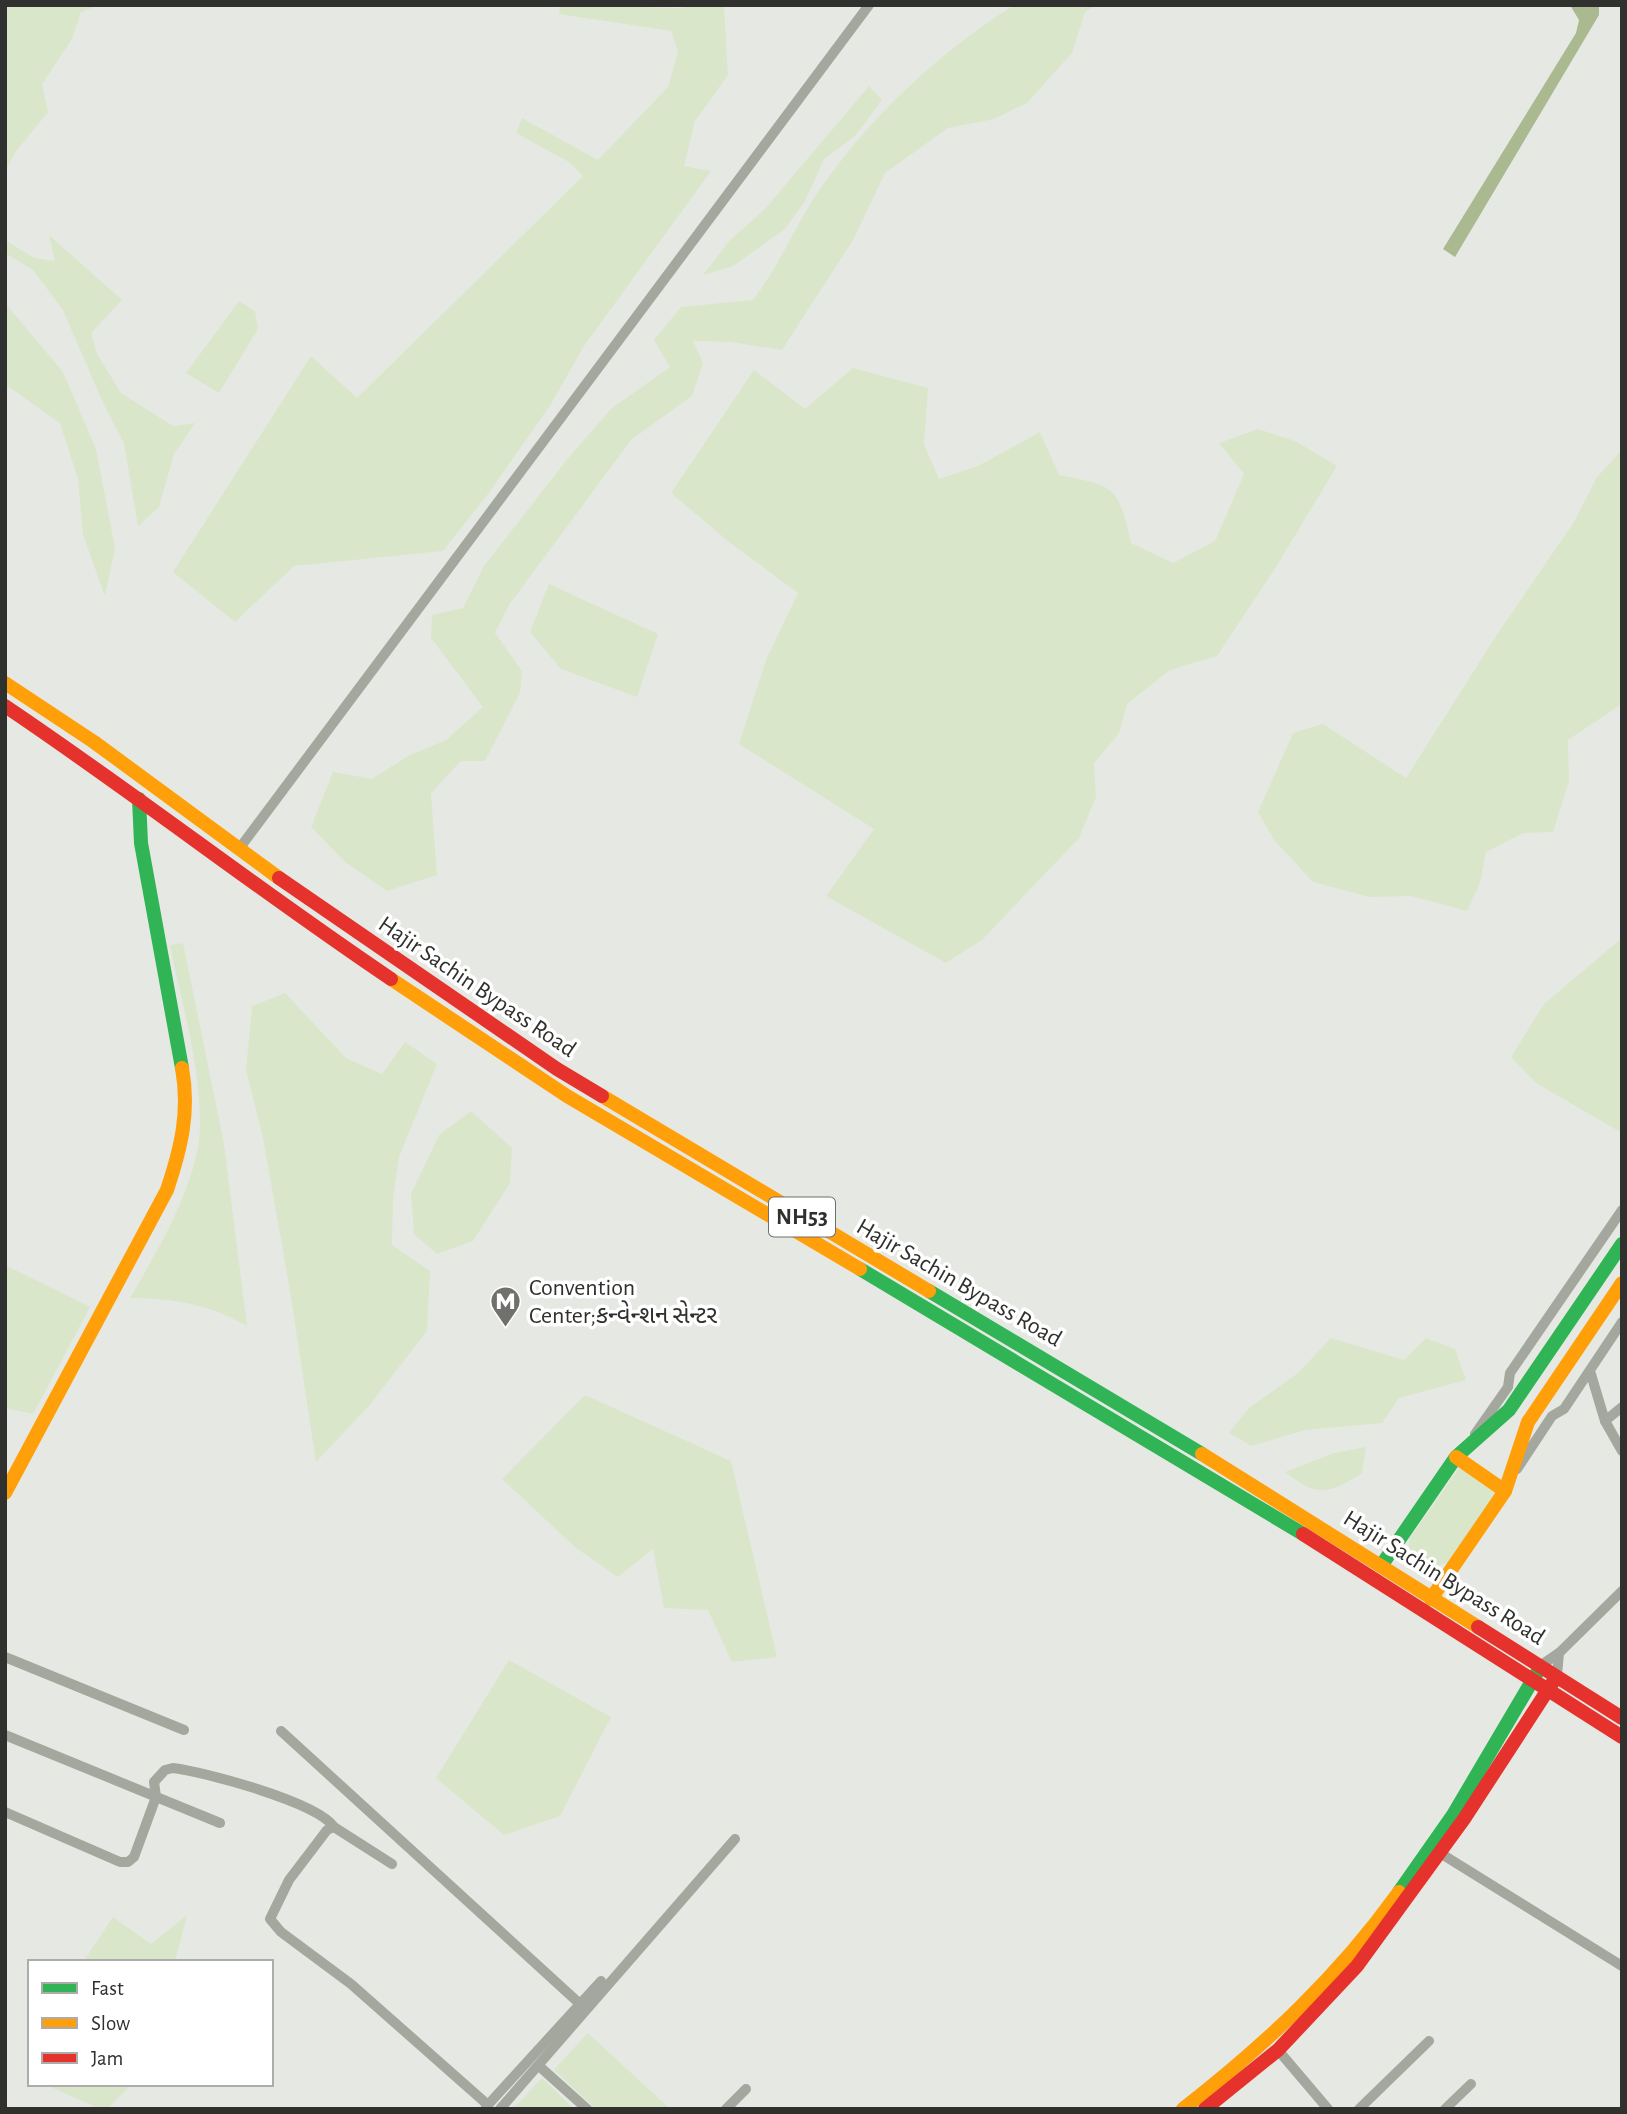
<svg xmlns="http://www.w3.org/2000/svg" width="1627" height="2114" viewBox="0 0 1627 2114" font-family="'Alegreya Sans','Noto Sans Gujarati',sans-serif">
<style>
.green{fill:#dae6c9}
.water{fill:#aab990}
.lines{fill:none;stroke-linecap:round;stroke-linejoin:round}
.street{stroke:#a3a79e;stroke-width:10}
.fast{stroke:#30b455;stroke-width:14}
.slow{stroke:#ff9f0a;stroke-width:14}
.jam{stroke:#e5322d;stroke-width:14}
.labels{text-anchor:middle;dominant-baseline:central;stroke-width:7;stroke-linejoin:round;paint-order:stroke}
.shield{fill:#fff;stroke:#6e6f6d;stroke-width:2}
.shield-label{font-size:23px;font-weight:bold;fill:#30312e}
.street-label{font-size:24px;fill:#30312e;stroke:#fff}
.poi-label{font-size:24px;fill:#30312e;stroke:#fff;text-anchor:start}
</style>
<rect width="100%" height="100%" fill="#e6e9e3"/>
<g class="green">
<polygon points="5,5 100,5 81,12 72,39 42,84 48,112 16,151 5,171"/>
<polygon points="560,5 682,8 682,5 724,5 728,75 695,121 684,166 711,171 584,346 551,404 488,494 443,551 294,566 235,622 173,572 311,356 357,398 583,176 569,162 516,133 522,118 598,160 668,87 678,52 671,31 559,14"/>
<path d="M1014,5H1097L1085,12L1072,53L1027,103L994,119L948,128L885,173L853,240L782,350L731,342L693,341L703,363L692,396L631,440L509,605L495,633L522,671L520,693L485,761H461L431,793L437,875L387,891L345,862L311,827L333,772L372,779L408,756L446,740L483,707L431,638L432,615L463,608L484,566L569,457L612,408L670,367L654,340L681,307L753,300C780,265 796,223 822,186C875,112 938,54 1014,5Z"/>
<polygon points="869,86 882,100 855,136 824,159 805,201 785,229 733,266 703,275 730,240 765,209"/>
<polygon points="49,235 122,300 91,333 97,354 121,393 173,426 195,423 174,454 159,507 138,526 124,443 104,405 63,310 33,270 5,253 5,240 34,258 55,261"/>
<polygon points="239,301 255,311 258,329 219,393 186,373"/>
<polygon points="5,303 63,372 96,449 115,548 105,596 83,535 78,479 60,423 5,384"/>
<path d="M853,368L928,388L924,444L939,479L978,466L1040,432L1059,475C1116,486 1118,486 1131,543L1173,563L1215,541L1244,474L1219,443L1258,429L1295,441L1337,466L1276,567L1217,656L1170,670L1127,704L1119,733L1094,763L1096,797L1079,838L983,939L946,963L826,896L874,829L739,744L766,660L798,593L729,542L671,493L754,370L805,409Z"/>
<polygon points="1622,450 1622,704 1568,740 1569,781 1553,832 1523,833 1486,852 1480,883 1467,911 1411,896 1370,897 1313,882 1275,841 1258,812 1293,733 1323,724 1406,778 1496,636 1574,522 1597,477"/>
<polygon points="549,584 658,634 637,697 561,669 530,632"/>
<polygon points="1622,938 1622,1133 1536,1083 1511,1057 1544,1004"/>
<path d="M183,943L224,1144L247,1326C206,1303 176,1299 130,1298C157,1252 200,1180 200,1125C200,1064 182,1004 170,945Z"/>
<polygon points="285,993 346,1058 382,1074 405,1042 437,1064 399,1157 393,1197 392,1245 430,1271 427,1331 368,1407 316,1462 290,1291 263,1138 246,1070 252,1006"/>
<polygon points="471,1111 512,1148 510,1183 473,1241 437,1254 414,1234 411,1194 439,1135"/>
<polygon points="5,1265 90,1307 33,1414 5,1408 5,1367 8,1365 5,1361"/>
<polygon points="1331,1338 1404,1360 1426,1338 1455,1349 1466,1380 1399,1398 1382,1423 1305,1430 1252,1446 1229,1433 1249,1408 1298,1373"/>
<polygon points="585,1395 731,1461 777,1657 732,1662 708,1610 664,1608 653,1549 618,1577 576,1548 502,1479"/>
<path d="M1366,1447L1362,1473C1328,1495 1317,1497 1285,1472L1334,1453Z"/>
<path d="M1459,1468L1496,1492L1447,1563L1431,1567C1417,1562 1406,1553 1410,1538Z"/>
<polygon points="509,1660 611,1717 560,1816 504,1835 436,1778"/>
<polygon points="187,1915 175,1962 83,1962 113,1917 151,1944"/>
<polygon points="588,2033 670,2109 596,2109 554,2070"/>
<polygon points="542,2078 574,2109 513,2109"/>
<polygon points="44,2084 132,2084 107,2109 100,2109"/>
</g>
<polygon class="water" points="1570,5 1599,5 1599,15 1455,257 1443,249 1576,33 1579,20"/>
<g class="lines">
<g class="street">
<polyline points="239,849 869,5"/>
<polyline points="1590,1371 1605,1421 1622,1407"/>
<polyline points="1605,1421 1622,1451"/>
<polyline points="1475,1434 1508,1387 1510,1373 1622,1210"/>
<polyline points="1517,1469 1552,1416 1564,1409 1622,1322"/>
<polyline points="1559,1653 1622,1591"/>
<polyline points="5,1657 184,1730"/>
<polyline points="1540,1666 1559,1653 1557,1675"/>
<polyline points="281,1731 580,2004"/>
<polyline points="5,1735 220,1823"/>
<path d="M5,1812L120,1862H128L134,1857L156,1797L154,1782L165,1770L173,1768C205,1772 317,1802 334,1827"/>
<polyline points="1440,1853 1622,1966"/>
<polyline points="392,1864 334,1827 327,1830 289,1880 270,1919 281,1932 351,1984 488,2105"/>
<polyline points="1278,2050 1328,2109"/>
<polyline points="539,2066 587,2109"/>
<polyline points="486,2107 601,1981"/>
<polyline points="500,2109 735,1839"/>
<polyline points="726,2109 746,2089"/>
<polyline points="1359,2109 1429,2041"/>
<polyline points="1445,2109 1471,2084"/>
</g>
<g class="fast">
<polyline points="139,799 141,843 182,1068"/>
<polyline points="860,1269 1303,1534"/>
<polyline points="929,1291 1202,1454"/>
<polyline points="1381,1566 1456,1457 1509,1410 1622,1244"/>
<polyline points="1399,1892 1453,1815 1538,1671"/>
</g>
<g class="slow">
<polyline points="5,683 94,742 279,878"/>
<polyline points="391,979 567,1096 860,1269"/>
<polyline points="602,1096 929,1291"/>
<polyline points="1202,1454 1478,1627"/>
<polyline points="1456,1457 1505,1491"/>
<path d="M5,1493L167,1190C181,1148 190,1112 182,1068"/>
<polyline points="1431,1599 1505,1491 1528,1422 1622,1283"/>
<path d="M1183,2109C1265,2045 1338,1977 1399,1892"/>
</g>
<g class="jam">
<path d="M5,706C136,794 260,891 391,979"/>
<polyline points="279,878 557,1069 602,1096"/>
<polyline points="1303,1534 1622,1737"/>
<polyline points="1478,1627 1622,1718"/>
<polyline points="1205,2109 1278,2050 1357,1966 1464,1819 1553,1682"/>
</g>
</g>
<defs>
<symbol id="metro-pin" viewBox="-11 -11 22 30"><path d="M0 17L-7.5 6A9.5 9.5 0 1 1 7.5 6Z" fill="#70716d" stroke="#fff"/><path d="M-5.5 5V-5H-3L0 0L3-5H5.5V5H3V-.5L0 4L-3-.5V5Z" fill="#fff"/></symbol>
</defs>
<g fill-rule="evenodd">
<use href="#metro-pin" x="488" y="1284" width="35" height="47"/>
</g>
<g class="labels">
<rect class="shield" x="769" y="1197.5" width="66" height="39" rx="5"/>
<g class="shield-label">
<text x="802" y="1217">NH53</text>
</g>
<g class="street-label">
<text transform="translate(477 987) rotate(34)">Hajir Sachin Bypass Road</text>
<text transform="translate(959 1283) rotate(30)">Hajir Sachin Bypass Road</text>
<text transform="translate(1444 1578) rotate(32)">Hajir Sachin Bypass Road</text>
</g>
<g class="poi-label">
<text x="529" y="1288">Convention<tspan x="529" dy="28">Center;કન્વેન્શન સેન્ટર</tspan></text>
</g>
</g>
<rect width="1627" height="2114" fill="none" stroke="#30312e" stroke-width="14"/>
<rect x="28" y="1960" width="245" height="126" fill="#ffffff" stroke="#acadab" stroke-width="2"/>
<rect x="42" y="1983" width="35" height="10" fill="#30b455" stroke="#acadab" stroke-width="2"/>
<text x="91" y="1995" font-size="21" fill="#30312e">Fast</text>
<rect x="42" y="2018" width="35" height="10" fill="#ff9f0a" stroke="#acadab" stroke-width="2"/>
<text x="91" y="2030" font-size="21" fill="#30312e">Slow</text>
<rect x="42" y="2053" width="35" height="10" fill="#e5322d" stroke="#acadab" stroke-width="2"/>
<text x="91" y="2065" font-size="21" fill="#30312e">Jam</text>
</svg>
